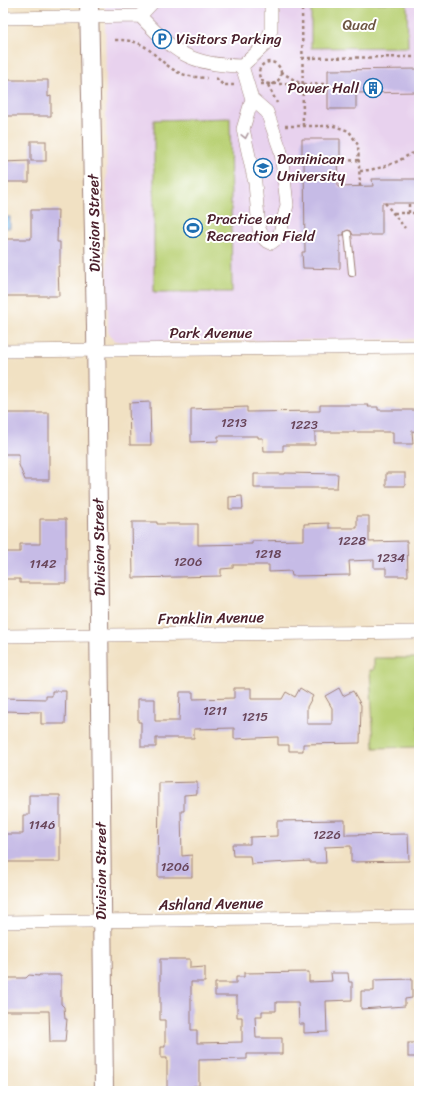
<svg xmlns="http://www.w3.org/2000/svg" width="422" height="1094" viewBox="0 0 422 1094" font-family="Sriracha,sans-serif">
<style>
.built{fill:#e8d2ee}
.green{fill:#bad176;stroke:#827850}
.water{fill:#76b7ea;stroke:#606b8a}
.building{fill:#c6bbe6}
.lines{fill:none;stroke-linecap:round;stroke-linejoin:round}
.lane-casing{stroke:#9e8077;stroke-width:8}
.street-casing{stroke:#9e8077;stroke-width:14}
.secondary-casing{stroke:#9e8077;stroke-width:20}
.path{stroke:#9e8077;stroke-width:2.5;stroke-dasharray:3 3;stroke-linecap:butt}
.lane{stroke:#fff;stroke-width:6}
.street{stroke:#fff;stroke-width:13}
.secondary{stroke:#fff;stroke-width:18}
.oneway{stroke:#ae9aa0}
.labels{text-anchor:middle;dominant-baseline:central;stroke-width:4;stroke-linejoin:round;paint-order:stroke}
.number-label{font-size:13px;fill:#69465a}
.park-label{font-size:15px;fill:#6c5442;stroke:#fff}
.poi-label{font-size:15px;fill:#4a1f2b;stroke:#fff;text-anchor:start}
.street-label{font-size:15px;fill:#4a1f2b;stroke:#fff}
</style>
<rect width="100%" height="100%" fill="#fff"/>
<filter id="ink" filterUnits="userSpaceOnUse"><feTurbulence type="fractalNoise" baseFrequency=".025" numOctaves="2"/><feDisplacementMap in="SourceGraphic" scale="8" xChannelSelector="R" yChannelSelector="G"/><feConvolveMatrix kernelMatrix="1 2 1 2 8 2 1 2 1" color-interpolation-filters="sRGB"/></filter>
<filter id="wash" filterUnits="userSpaceOnUse"><feTurbulence type="fractalNoise" baseFrequency=".012" numOctaves="4" result="noise"/><feDisplacementMap in="SourceGraphic" scale="16" xChannelSelector="R" yChannelSelector="G"/><feGaussianBlur stdDeviation="0.9" result="paint"/><feColorMatrix in="noise" values="0 0 0 0 0 0 0 0 0 0 0 0 0 0 0 0 0 1.4 0 .05"/><feComposite in="paint" operator="in"/></filter>
<g filter="url(#wash)">
<rect width="100%" height="100%" fill="#f1e1c3"/>
<polygon class="built" points="105,3 419,3 419,339 121,342 114,340 108,332"/>
<g class="green">
<polygon points="311,3 407,3 408,47 311,48"/>
<polygon points="230,118 232,292 154,292 154,120"/>
<polygon points="374,658 419,658 419,747 374,748 370,670 374,670"/>
</g>
<rect class="water" x="3" y="217" width="7" height="11"/>
<g id="blocks">
<g class="building">
<polygon points="419,69 419,92 356,93 356,109 328,109 328,70"/>
<polygon points="3,80 48,80 48,97 51,96 51,116 6,116 6,106 3,106"/>
<polygon points="302,139 340,139 340,157 337,157 338,187 373,186 372,179 419,179 419,203 382,203 382,235 353,235 351,231 348,230 344,232 344,235 340,235 340,268 338,269 303,268 302,252 305,252 304,157 302,157"/>
<rect x="31" y="141" width="15" height="20"/>
<polygon points="29,161 29,182 3,182 3,162"/>
<polygon points="31,210 58,210 57,242 60,242 60,266 58,266 59,296 3,296 3,239 31,239"/>
<polygon points="150,402 151,445 130,445 129,403"/>
<polygon points="320,405 369,405 368,407 378,407 378,410 419,410 419,432 412,431 413,444 393,444 393,432 315,432 315,445 283,445 283,451 264,451 263,438 258,438 258,436 218,436 218,441 191,442 191,409 247,407 247,412 320,411"/>
<polygon points="3,413 49,413 49,480 25,480 19,465 19,454 3,454"/>
<polygon points="285,473 338,474 337,488 254,488 254,474 285,474"/>
<rect x="386" y="473" width="19" height="13"/>
<polygon points="242,496 243,509 229,509 229,497"/>
<polygon points="357,516 369,516 369,542 407,541 408,576 386,576 386,568 374,568 374,560 349,561 350,575 292,576 291,571 269,572 269,565 233,565 233,568 221,569 221,576 133,578 132,522 157,522 157,524 198,524 198,545 252,544 252,541 304,540 304,524 329,523 329,528 357,528"/>
<polygon points="40,519 66,519 66,583 20,583 20,579 3,579 3,552 20,552 20,544 40,544"/>
<polygon points="234,688 251,688 251,699 282,699 286,692 295,697 300,688 313,696 307,707 307,724 332,724 332,708 325,696 339,688 343,696 353,691 361,705 360,743 303,744 303,751 289,751 289,745 278,745 278,737 234,739 234,728 194,729 194,738 156,738 156,747 141,747 141,722 138,722 138,699 155,699 155,721 179,721 180,692 193,692 193,699 234,698"/>
<polygon points="52,691 66,691 65,724 41,724 41,712 3,711 3,698 46,699 46,696 52,696"/>
<polygon points="197,782 197,794 184,795 184,811 181,811 182,856 192,855 192,877 158,877 159,783"/>
<polygon points="29,795 60,795 60,862 3,862 3,834 23,834 23,815 29,815"/>
<polygon points="345,820 345,835 408,834 409,861 351,862 351,846 325,847 326,863 310,863 310,861 251,864 250,856 233,856 232,844 250,844 250,837 277,836 277,821"/>
<polygon points="160,959 190,959 190,968 205,967 205,982 191,982 191,1030 197,1030 197,1043 242,1042 242,1017 237,1017 237,996 215,996 215,983 236,983 236,977 244,977 244,973 309,972 309,982 332,981 331,973 348,973 349,982 352,982 352,1000 326,1001 327,1032 304,1033 304,1024 299,1024 298,1002 276,1002 276,1011 262,1011 262,1016 255,1016 256,1038 282,1038 282,1054 247,1054 247,1059 199,1060 199,1086 193,1086 193,1091 167,1091 167,1058 161,1058 161,1047 165,1047 165,1020 160,1020"/>
<polygon points="29,975 39,976 39,975 61,975 61,1004 64,1007 65,1019 67,1019 65,1042 50,1042 49,1011 3,1011 3,978 26,978"/>
<polygon points="412,979 412,998 405,999 405,1006 361,1009 361,991 374,991 374,980"/>
<rect x="408" y="1043" width="11" height="14"/>
</g>
</g>
</g>
<g filter="url(#ink)">
<use href="#blocks" fill-opacity="0" stroke="#9e8077" stroke-width="1"/>
<g class="lines">
<defs>
<polyline id="lane" points="348,234 352,273"/>
<g id="street">
<polyline points="140,16 152,3"/>
<path d="M3,18L140,16C176,53 189,65 242,66L265,45L271,30V3"/>
<polyline points="242,66 252,99 267,112 281,152 287,205 279,237 271,243 265,240 259,229 255,183 243,129 252,99"/>
<polyline points="3,351 419,347"/>
<polyline points="3,636 419,632"/>
<polyline points="3,922 419,917"/>
</g>
<polyline id="secondary" points="89,3 96,327 104,1091"/>
</defs>
<use href="#lane" class="lane-casing"/>
<use href="#street" class="street-casing"/>
<use href="#secondary" class="secondary-casing"/>
<g class="path">
<polyline points="302,3 303,126"/>
<path d="M115,40C147,39 149,53 171,68C181,76 195,77 207,78"/>
<polyline points="302,58 415,57"/>
<circle cx="270" cy="73" r="11"/>
<polyline points="281,72 301,84"/>
<polyline points="216,78 223,85 234,85"/>
<polyline points="261,84 328,84"/>
<polyline points="268,85 277,103"/>
<polyline points="285,126 334,126 349,131 358,145 360,186"/>
<polyline points="338,161 359,160"/>
<path d="M360,171C372,170 385,167 396,162C405,158 409,153 419,152"/>
<polyline points="385,203 405,228"/>
<polyline points="394,213 419,213"/>
<polyline points="409,213 409,203"/>
</g>
<use href="#lane" class="lane"/>
<use href="#street" class="street"/>
<use href="#secondary" class="secondary"/>
</g>
<defs><path id="oneway-chevron" d="M-2-3.5L2.5 0L-2 3.5" fill="none" stroke-width="1.6" stroke-linecap="round" stroke-linejoin="round"/></defs>
<use class="oneway" href="#oneway-chevron" transform="translate(245 136) rotate(78)"/>
</g>
<defs>
<symbol id="parking-ring" viewBox="-11 -11 22 22"><circle r="9.5" fill="#fff" stroke="#1f6fb2" stroke-width="1.5"/><path d="M-3.5-5.5H1a3.5 3.5 0 0 1 0 7H-1V5.5H-3.5ZM-1-3.4V-.6H.8a1.4 1.4 0 0 0 0-2.8Z" fill="#1f6fb2"/></symbol>
<symbol id="building-ring" viewBox="-11 -11 22 22"><circle r="9.5" fill="#fff" stroke="#1f6fb2" stroke-width="1.5"/><path d="M-4-6H4V6H1V3H-1V6H-4ZM-2.5-4.3h1.7v1.8h-1.7ZM.8-4.3h1.7v1.8H.8ZM-2.5-1h1.7V.8h-1.7ZM.8-1h1.7V.8H.8Z" fill="#1f6fb2"/></symbol>
<symbol id="university-ring" viewBox="-11 -11 22 22"><circle r="9.5" fill="#fff" stroke="#1f6fb2" stroke-width="1.5"/><path d="M0-5L7-2L0 1L-7-2ZM-4 1L0 2.5L4 1V4Q0 6-4 4Z" fill="#1f6fb2"/></symbol>
<symbol id="stadium-ring" viewBox="-11 -11 22 22"><circle r="9.5" fill="#fff" stroke="#1f6fb2" stroke-width="1.5"/><path d="M0-5a6.5 5 0 1 0 0 10a6.5 5 0 1 0 0-10ZM-3.5-1.8h7v3.6h-7Z" fill="#1f6fb2"/></symbol>
</defs>
<g fill-rule="evenodd">
<use href="#parking-ring" x="151" y="28" width="22" height="22"/>
<use href="#building-ring" x="362" y="77" width="22" height="22"/>
<use href="#university-ring" x="252" y="157" width="22" height="22"/>
<use href="#stadium-ring" x="182" y="217" width="22" height="22"/>
</g>
<g class="labels">
<g class="number-label">
<text x="234" y="422">1213</text>
<text x="304" y="424">1223</text>
<text x="352" y="540">1228</text>
<text x="268" y="553">1218</text>
<text x="391" y="557">1234</text>
<text x="188" y="561">1206</text>
<text x="43" y="563">1142</text>
<text x="215" y="710">1211</text>
<text x="255" y="716">1215</text>
<text x="42" y="824">1146</text>
<text x="327" y="834">1226</text>
<text x="175" y="866">1206</text>
</g>
<g class="park-label">
<text x="359" y="25">Quad</text>
</g>
<g class="poi-label">
<text x="176" y="39">Visitors Parking</text>
<text x="359" y="88" text-anchor="end">Power Hall</text>
<text x="277" y="159">Dominican<tspan x="277" dy="17">University</tspan></text>
<text x="207" y="219">Practice and<tspan x="207" dy="17">Recreation Field</tspan></text>
</g>
<g class="street-label">
<text transform="translate(94 223) rotate(-91)">Division Street</text>
<text x="211" y="333">Park Avenue</text>
<text transform="translate(99 547) rotate(-91)">Division Street</text>
<text transform="translate(211 618) rotate(-1)">Franklin Avenue</text>
<text transform="translate(101 871) rotate(-90)">Division Street</text>
<text transform="translate(211 904) rotate(-1)">Ashland Avenue</text>
</g>
</g>
<rect width="422" height="1094" fill="none" stroke="#fff" stroke-width="16"/>
</svg>
